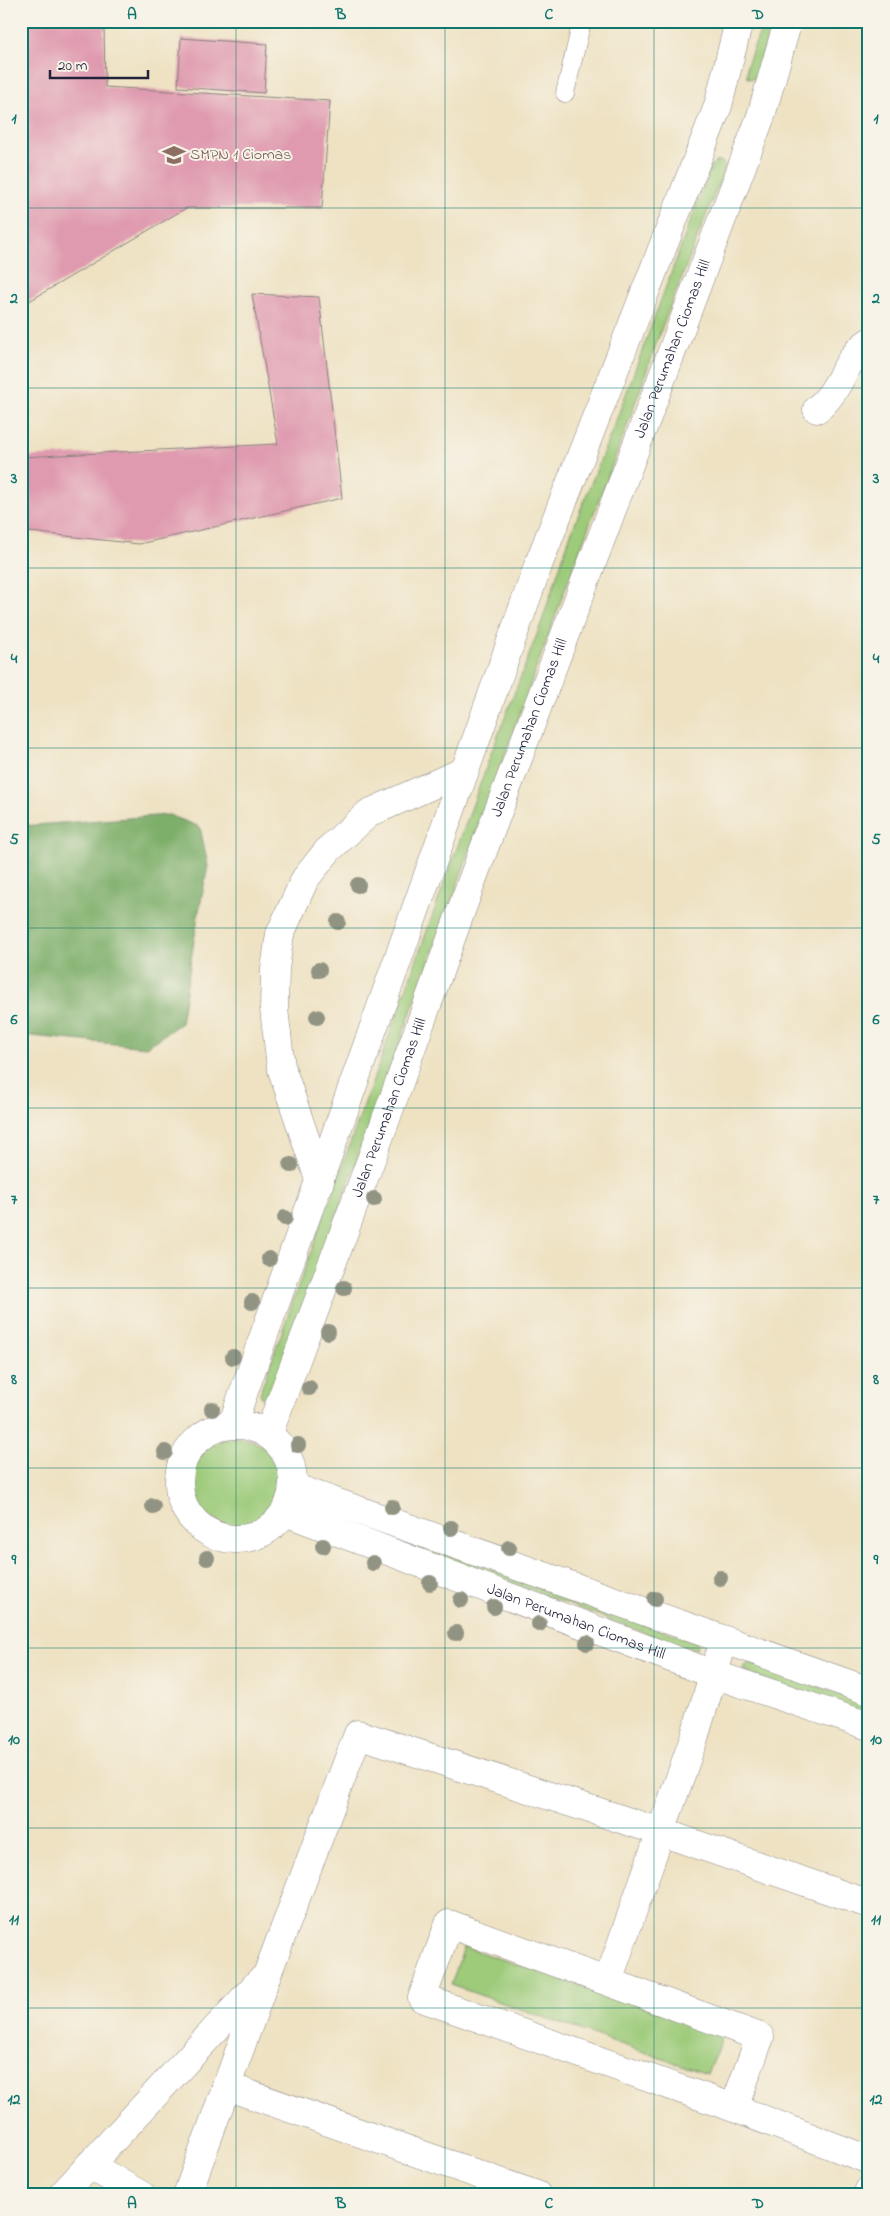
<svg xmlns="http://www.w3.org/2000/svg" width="890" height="2216" viewBox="0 0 890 2216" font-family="'Indie Flower',sans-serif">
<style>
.green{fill:#9dcb7a;stroke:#60765a}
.forest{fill:#7eaf6a;stroke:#506852}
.building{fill:#df9aaf}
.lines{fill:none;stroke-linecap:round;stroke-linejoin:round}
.lane-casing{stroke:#88827f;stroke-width:19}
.street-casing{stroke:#88827f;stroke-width:29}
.lane{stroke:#fff;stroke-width:18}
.street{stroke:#fff;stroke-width:28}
.tree{fill:#929483}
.grid{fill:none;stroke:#0f766e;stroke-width:1;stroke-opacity:0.55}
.labels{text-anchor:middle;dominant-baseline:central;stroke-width:4;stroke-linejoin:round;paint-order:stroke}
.education-label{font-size:16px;fill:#785e54;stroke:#f7f3e8;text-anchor:start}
.street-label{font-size:16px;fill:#22223b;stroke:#f7f3e8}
.neatline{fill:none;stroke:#0f766e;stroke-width:2}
.grid-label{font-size:16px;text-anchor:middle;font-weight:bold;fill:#0f766e}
</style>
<rect width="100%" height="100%" fill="#f7f3e8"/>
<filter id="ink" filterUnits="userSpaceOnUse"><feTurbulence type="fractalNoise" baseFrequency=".02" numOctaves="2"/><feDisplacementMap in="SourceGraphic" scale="10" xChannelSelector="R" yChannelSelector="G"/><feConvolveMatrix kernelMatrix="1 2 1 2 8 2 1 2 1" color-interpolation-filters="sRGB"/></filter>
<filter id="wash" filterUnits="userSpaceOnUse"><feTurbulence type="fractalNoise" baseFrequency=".0096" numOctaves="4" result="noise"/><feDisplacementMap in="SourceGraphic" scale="20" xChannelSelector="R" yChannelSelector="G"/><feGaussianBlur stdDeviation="1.12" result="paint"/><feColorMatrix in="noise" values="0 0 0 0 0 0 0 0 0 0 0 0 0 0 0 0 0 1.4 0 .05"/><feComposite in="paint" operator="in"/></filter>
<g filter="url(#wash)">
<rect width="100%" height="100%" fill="#eee2c3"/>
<g class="green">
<polygon points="764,21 778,21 758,77 752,79 747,78 747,65"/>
<polygon points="721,161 725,165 724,170 661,330 630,418 567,584 269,1401 264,1401 260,1394 262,1387 491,754 541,624 570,536 614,426 711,166 715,162"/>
<circle cx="236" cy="1482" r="44"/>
<polygon points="308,1504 696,1642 697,1645 696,1649 680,1646 517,1585 308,1512"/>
<polygon points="749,1663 755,1664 869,1705 869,1719 746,1672 744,1667"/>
<polygon points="464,1947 724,2033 707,2074 451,1985"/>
</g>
<polygon class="forest" points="169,815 200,827 208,866 198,916 181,1023 146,1047 21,1035 21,826"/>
<g id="blocks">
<g class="building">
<polygon points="21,21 104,21 105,87 330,101 322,208 186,208 21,306"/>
<polygon points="181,38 267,44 264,93 178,87"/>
<polygon points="252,294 319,297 342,498 139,544 21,531 21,457 278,444"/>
</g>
</g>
</g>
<g filter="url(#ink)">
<use href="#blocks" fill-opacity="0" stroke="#88827f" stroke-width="1"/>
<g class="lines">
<defs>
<polyline id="lane" points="565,93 582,21"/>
<g id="street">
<path d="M817,409C841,391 844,358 869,342"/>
<polyline points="320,1182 281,1067 274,1009 275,969 280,934 305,879 329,849 369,813 464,771"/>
<circle cx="236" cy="1482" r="57"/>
<polyline points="232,1425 539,563 718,106 739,21"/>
<path id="s1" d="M268,1435L381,1133L474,875L761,116L788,21"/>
<polyline points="293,1487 869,1691"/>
<path id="s2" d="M285,1512L713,1674L869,1726"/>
<polyline points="608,1981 694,1738 719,1656"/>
<polyline points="226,2086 537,2195"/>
<polyline points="734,2108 760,2037 449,1924 422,1998 734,2108 869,2160"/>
<polyline points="89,2165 141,2195"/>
<polyline points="62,2195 260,1981"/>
<polyline points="187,2195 268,1972 358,1734 661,1832 869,1904"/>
<polyline points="867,2195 869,2190"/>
</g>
</defs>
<use href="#lane" class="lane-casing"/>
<use href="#street" class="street-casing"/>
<use href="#lane" class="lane"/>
<use href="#street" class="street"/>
</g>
<g class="tree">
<circle cx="358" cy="885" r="8"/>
<circle cx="338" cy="922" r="8"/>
<circle cx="319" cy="970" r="8"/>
<circle cx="317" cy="1017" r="8"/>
<circle cx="291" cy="1165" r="8"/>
<circle cx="374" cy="1199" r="8"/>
<circle cx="285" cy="1218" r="8"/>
<circle cx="269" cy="1259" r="8"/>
<circle cx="344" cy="1288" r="8"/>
<circle cx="252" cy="1302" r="8"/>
<circle cx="328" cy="1332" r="8"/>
<circle cx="233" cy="1357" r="8"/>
<circle cx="309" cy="1388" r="8"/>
<circle cx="212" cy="1409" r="8"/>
<circle cx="298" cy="1445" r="8"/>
<circle cx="165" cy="1452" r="8"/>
<circle cx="153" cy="1506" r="8"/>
<circle cx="392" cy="1507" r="8"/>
<circle cx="451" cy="1528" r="8"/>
<circle cx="323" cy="1546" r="8"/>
<circle cx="509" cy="1548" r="8"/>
<circle cx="207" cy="1558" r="8"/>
<circle cx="373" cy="1563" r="8"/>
<circle cx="720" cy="1578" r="8"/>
<circle cx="430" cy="1583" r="8"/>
<circle cx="655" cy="1599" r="8"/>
<circle cx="461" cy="1600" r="8"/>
<circle cx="494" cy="1607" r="8"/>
<circle cx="539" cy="1624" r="8"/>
<circle cx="456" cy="1633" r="8"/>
<circle cx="587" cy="1643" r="8"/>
</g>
</g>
<path class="grid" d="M236,21V2195M445,21V2195M654,21V2195M21,208H869M21,388H869M21,568H869M21,748H869M21,928H869M21,1108H869M21,1288H869M21,1468H869M21,1648H869M21,1828H869M21,2008H869"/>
<defs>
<symbol id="school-bare" viewBox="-9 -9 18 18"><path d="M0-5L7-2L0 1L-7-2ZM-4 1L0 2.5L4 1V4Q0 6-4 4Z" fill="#8d6e63" stroke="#f7f3e8" stroke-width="2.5" paint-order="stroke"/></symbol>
</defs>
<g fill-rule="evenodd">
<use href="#school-bare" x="158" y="139" width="32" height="32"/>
</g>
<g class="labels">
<g class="education-label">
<text x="190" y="155">SMPN 1 Ciomas</text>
</g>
<g class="street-label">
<text stroke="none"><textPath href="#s1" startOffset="1159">Jalan Perumahan Ciomas Hill</textPath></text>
<text stroke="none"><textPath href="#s1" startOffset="754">Jalan Perumahan Ciomas Hill</textPath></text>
<text stroke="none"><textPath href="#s1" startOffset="349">Jalan Perumahan Ciomas Hill</textPath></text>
<text stroke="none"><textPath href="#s2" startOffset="311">Jalan Perumahan Ciomas Hill</textPath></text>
</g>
</g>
<rect width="890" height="2216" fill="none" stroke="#f7f3e8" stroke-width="55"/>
<path d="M50 70v8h98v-8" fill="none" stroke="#22223b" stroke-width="2.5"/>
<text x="58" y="70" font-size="15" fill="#22223b" stroke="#f7f3e8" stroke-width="4" paint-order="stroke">20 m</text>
<rect x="28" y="28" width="834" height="2160" class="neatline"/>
<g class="grid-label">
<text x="132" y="19">A</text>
<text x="341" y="19">B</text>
<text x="549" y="19">C</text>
<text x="758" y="19">D</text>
<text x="14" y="123">1</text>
<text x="876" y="123">1</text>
<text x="14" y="303">2</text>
<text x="876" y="303">2</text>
<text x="14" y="483">3</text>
<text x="876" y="483">3</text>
<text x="14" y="663">4</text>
<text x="876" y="663">4</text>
<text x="14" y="844">5</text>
<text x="876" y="844">5</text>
<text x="14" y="1024">6</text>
<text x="876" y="1024">6</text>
<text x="14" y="1204">7</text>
<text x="876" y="1204">7</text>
<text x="14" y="1384">8</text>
<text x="876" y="1384">8</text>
<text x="14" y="1564">9</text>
<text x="876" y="1564">9</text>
<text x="14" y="1744">10</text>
<text x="876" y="1744">10</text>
<text x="14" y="1924">11</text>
<text x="876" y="1924">11</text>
<text x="14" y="2104">12</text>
<text x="876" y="2104">12</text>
<text x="132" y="2208">A</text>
<text x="341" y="2208">B</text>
<text x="549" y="2208">C</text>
<text x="758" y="2208">D</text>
</g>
</svg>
